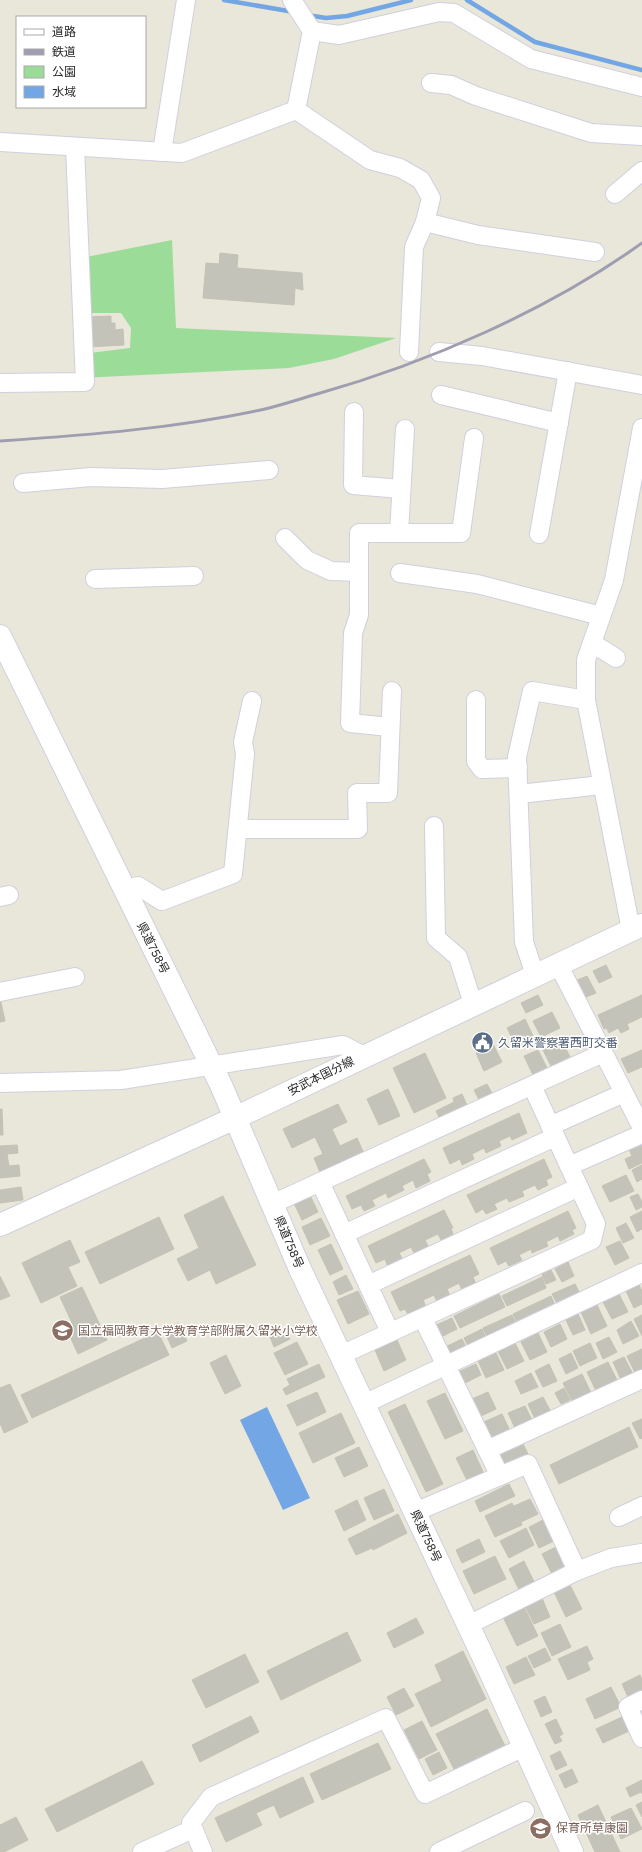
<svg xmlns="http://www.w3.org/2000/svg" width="642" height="1852" viewBox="0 0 642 1852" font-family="Helvetica,'Noto Sans JP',sans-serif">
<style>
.green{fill:#9cdc99}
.water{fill:#72a6e5}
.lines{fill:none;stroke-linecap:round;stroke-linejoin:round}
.stream{stroke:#72a6e5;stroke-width:4.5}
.building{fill:#c4c3b9;stroke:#c4c2b3}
.street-casing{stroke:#d0cfdf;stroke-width:20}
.secondary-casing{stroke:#d0cfdf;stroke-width:24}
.street{stroke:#fff;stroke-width:18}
.secondary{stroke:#fff;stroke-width:22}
.rail{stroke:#9f9db0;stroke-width:3}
.labels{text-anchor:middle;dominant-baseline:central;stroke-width:3;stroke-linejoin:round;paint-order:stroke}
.street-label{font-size:12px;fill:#272727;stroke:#fff}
.service-label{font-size:12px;fill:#4e5e75;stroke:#fff;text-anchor:start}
.education-label{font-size:12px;fill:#785e54;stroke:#fff;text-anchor:start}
</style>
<rect width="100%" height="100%" fill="#e9e7d9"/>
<polygon class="green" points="172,240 176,328 396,338 334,359 289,368 80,378 81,354 130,348 131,328 121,313 81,313 81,258"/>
<polygon class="water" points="267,1407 310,1498 283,1510 240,1420"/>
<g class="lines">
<g class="stream">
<polyline points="224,0 294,12"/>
<polyline points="467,0 535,42 642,70"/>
<polyline points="307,15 326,18 347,16 411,0"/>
</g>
</g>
<g class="building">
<polygon points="220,253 238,255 237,268 302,273 303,290 295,288 294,305 203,298 206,263 219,264"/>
<polygon points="111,316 111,323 115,323 115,330 123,329 124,345 87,347 86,317"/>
<polygon points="606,965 612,977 599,983 593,971"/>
<polygon points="587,976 596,993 581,999 573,982"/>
<polygon points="538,995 543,1005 526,1013 521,1003"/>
<polygon points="642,995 642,1012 604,1029 598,1015"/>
<polygon points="0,998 5,1021 0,1022"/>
<polygon points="642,998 642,1017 627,1024 629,1029 621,1033 618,1028 609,1033 601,1017"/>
<polygon points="552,1012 560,1028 541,1037 533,1021"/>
<polygon points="525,1019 535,1040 517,1048 507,1028"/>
<polygon points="490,1038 502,1062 484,1071 476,1053 481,1051 478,1044"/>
<polygon points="562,1041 570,1057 551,1066 543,1050"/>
<polygon points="538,1050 547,1068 533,1075 524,1056"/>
<polygon points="642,1050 642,1067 628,1073 621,1059"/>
<polygon points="425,1053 446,1098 414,1113 393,1068"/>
<polygon points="487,1084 495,1099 482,1105 474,1090"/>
<polygon points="388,1089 400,1116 379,1125 367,1099"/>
<polygon points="462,1094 469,1110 442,1123 436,1111 454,1102 453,1098"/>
<polygon points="338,1104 347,1122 332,1129 340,1146 357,1138 365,1156 322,1177 314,1158 323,1154 315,1137 292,1148 283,1129"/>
<polygon points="0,1109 2,1109 3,1135 0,1135"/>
<polygon points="519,1113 527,1133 512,1140 510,1136 499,1141 501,1146 486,1153 484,1148 472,1154 474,1159 462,1165 460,1159 450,1164 443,1148"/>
<polygon points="642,1142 642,1163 629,1169 625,1159 632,1156 629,1149"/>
<polygon points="17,1145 18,1153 7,1154 9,1166 19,1165 20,1176 0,1178 0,1146"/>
<polygon points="424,1159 431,1172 427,1174 430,1181 416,1188 413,1180 402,1186 404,1190 388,1198 386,1193 372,1200 375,1206 364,1211 361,1205 352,1209 346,1196"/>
<polygon points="544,1159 552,1177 546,1180 548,1185 538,1190 535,1185 522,1191 524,1196 509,1202 507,1198 494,1204 497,1209 486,1214 483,1209 476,1213 467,1195"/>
<polygon points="642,1165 642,1179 637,1182 632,1170"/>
<polygon points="626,1175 634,1191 610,1202 602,1186"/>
<polygon points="21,1187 23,1200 0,1203 0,1190"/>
<polygon points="309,1193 318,1212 302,1220 293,1201"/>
<polygon points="638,1194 642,1202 642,1207 636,1210 630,1197"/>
<polygon points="223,1196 256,1265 216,1284 210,1270 188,1281 177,1259 199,1248 184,1215"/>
<polygon points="444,1210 453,1228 451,1228 453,1234 441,1240 438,1234 425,1240 428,1246 414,1253 411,1247 399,1253 403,1260 388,1267 385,1259 376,1263 368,1246"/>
<polygon points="568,1211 576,1228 572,1230 574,1234 560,1241 558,1236 546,1242 548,1246 532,1253 531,1249 519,1255 522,1260 509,1266 506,1261 498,1265 490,1248"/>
<polygon points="642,1211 642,1229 637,1232 630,1217"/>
<polygon points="159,1217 174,1249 100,1284 85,1252"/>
<polygon points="321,1218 330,1236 310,1245 302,1227"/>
<polygon points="626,1223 634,1238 623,1243 616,1228"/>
<polygon points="70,1240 80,1262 68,1267 77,1286 41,1303 22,1263"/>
<polygon points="620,1241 629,1258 615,1265 606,1247"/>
<polygon points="331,1244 343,1269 330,1275 318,1250"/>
<polygon points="470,1255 479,1274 473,1277 476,1284 462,1290 459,1283 447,1289 451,1298 438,1304 434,1295 423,1300 427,1309 410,1318 405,1309 400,1311 391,1292"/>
<polygon points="568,1262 574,1276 562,1282 555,1269"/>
<polygon points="551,1270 556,1280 546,1284 542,1274"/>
<polygon points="346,1275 353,1289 339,1295 333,1282"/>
<polygon points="0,1276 10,1296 0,1300"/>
<polygon points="542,1277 546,1288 507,1306 502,1296"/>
<polygon points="575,1284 581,1296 559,1307 552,1294"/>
<polygon points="639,1285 642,1291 642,1304 634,1308 626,1291"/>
<polygon points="82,1287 107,1340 78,1354 67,1330 74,1327 60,1297"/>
<polygon points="358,1291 369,1314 348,1324 337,1300"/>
<polygon points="499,1294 505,1307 460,1328 454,1316"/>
<polygon points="619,1294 628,1312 612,1319 603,1302"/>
<polygon points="551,1296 556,1308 519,1326 513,1314"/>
<polygon points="597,1305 607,1326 591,1334 581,1312"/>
<polygon points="578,1314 585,1330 573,1335 566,1320"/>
<polygon points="512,1315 518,1327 489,1341 483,1328"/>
<polygon points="642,1315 642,1336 634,1319"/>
<polygon points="452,1318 457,1329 439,1338 434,1326"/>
<polygon points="631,1321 639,1336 623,1344 617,1330"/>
<polygon points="178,1323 187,1341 172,1348 164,1330"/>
<polygon points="560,1324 567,1339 551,1347 544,1332"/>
<polygon points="482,1329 488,1342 470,1350 464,1338"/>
<polygon points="285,1330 290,1339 274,1347 270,1337"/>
<polygon points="158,1332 169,1355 32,1418 21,1395"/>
<polygon points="538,1333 547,1352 530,1360 521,1342"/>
<polygon points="609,1337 617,1352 603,1359 596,1343"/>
<polygon points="462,1339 468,1351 449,1360 443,1348"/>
<polygon points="397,1340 406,1360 384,1371 375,1350"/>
<polygon points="514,1341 524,1361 507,1369 497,1349"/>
<polygon points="297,1342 308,1364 285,1375 274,1353"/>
<polygon points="590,1343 597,1358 580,1366 573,1351"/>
<polygon points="642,1349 642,1372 636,1375 627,1356"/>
<polygon points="496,1353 504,1370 486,1378 478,1361"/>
<polygon points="571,1353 578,1368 566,1374 559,1359"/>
<polygon points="226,1355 241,1386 225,1394 210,1363"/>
<polygon points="624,1357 634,1376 622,1382 613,1362"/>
<polygon points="608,1362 618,1382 597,1393 587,1372"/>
<polygon points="319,1364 325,1377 286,1395 283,1389 290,1385 287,1379"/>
<polygon points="476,1364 481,1375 463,1384 458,1372"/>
<polygon points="549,1364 557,1381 543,1387 535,1371"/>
<polygon points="531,1373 538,1387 521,1394 515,1381"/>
<polygon points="582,1374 592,1395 573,1403 563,1383"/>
<polygon points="10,1384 28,1422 4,1433 0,1423 0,1388"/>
<polygon points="564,1388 570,1400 561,1404 555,1393"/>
<polygon points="317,1392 326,1412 297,1426 287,1405"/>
<polygon points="488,1392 496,1409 481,1416 472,1399"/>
<polygon points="445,1393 463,1431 445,1439 427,1401"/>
<polygon points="543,1397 551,1412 535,1419 528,1404"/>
<polygon points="405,1404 443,1484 426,1492 388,1412"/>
<polygon points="525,1406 532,1420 515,1428 508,1413"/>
<polygon points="341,1413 355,1443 313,1463 299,1433"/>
<polygon points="502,1414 510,1431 493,1440 484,1422"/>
<polygon points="642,1419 642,1438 640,1439 632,1423"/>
<polygon points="629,1427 638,1447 559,1484 550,1465"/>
<polygon points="522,1442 530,1458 507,1469 499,1453"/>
<polygon points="359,1447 368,1466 344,1477 335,1458"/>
<polygon points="473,1450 484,1474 468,1482 456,1458"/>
<polygon points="509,1484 515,1496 480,1512 475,1501"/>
<polygon points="384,1489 394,1511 374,1520 364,1498"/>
<polygon points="530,1499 538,1514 521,1522 514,1506"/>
<polygon points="357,1500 366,1520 344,1531 335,1511"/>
<polygon points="512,1503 522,1525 495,1537 485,1516"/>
<polygon points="398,1514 407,1533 373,1550 364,1531"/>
<polygon points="543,1520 554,1541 539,1548 529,1527"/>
<polygon points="526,1528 534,1545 509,1558 500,1541"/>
<polygon points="364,1531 372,1548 356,1555 348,1539"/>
<polygon points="479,1539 485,1552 462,1563 456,1550"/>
<polygon points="558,1546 570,1571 554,1578 542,1554"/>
<polygon points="495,1556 506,1579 474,1594 463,1571"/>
<polygon points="524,1561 537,1588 522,1596 509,1569"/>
<polygon points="570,1585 582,1609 566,1617 554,1592"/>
<polygon points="542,1598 550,1617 534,1624 525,1606"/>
<polygon points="524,1607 538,1636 517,1646 503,1617"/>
<polygon points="416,1618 424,1633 394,1648 387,1633"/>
<polygon points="560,1624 571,1647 552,1656 541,1633"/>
<polygon points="347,1632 361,1661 281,1700 267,1671"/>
<polygon points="587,1646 593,1659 587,1662 590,1670 568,1680 558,1659"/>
<polygon points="545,1648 551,1660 534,1668 528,1656"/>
<polygon points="463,1651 486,1699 431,1727 415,1694 442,1681 435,1665"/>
<polygon points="245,1654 259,1682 206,1708 192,1680"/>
<polygon points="526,1657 535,1675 514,1684 506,1667"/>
<polygon points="640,1675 642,1680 642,1693 629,1699 622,1684"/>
<polygon points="611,1687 621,1707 595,1719 586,1699"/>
<polygon points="404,1688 414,1706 396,1715 387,1697"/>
<polygon points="545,1696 552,1712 541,1717 534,1701"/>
<polygon points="487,1709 505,1746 455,1771 436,1734"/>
<polygon points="251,1716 259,1732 200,1762 192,1745"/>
<polygon points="622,1717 629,1731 603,1743 596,1729"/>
<polygon points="556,1719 563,1734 559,1736 562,1741 555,1744 545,1724"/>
<polygon points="422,1721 437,1750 419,1759 404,1730"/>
<polygon points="378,1743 391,1769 322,1800 310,1774"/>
<polygon points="560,1751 567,1765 556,1770 550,1756"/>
<polygon points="439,1752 447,1768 433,1775 425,1759"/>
<polygon points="142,1761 154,1784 57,1832 45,1809"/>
<polygon points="572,1769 578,1782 565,1788 559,1775"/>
<polygon points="303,1777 314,1802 280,1818 274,1805 256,1813 262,1825 226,1842 215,1818"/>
<polygon points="642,1780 642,1794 641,1792 630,1797 626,1788"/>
<polygon points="642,1802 642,1817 636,1805"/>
<polygon points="598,1805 620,1852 595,1852 578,1815"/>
<polygon points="631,1808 642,1829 621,1839 611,1817"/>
<polygon points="16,1817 28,1840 4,1852 0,1852 0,1825"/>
</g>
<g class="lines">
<defs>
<g id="street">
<polyline points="292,0 312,31 296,110"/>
<polyline points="312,31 339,35 439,12 454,13 531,59 642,87"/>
<polyline points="431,83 451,85 476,96 591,133 642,136"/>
<polyline points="296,110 370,160 400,168 421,180 431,198 425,222 414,247 409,352"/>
<polyline points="0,142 182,153 296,110"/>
<polyline points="162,152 186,0"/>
<polyline points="615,194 642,171"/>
<polyline points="425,222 478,235 595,252"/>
<polyline points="439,352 482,356 642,385"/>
<polyline points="0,383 85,382 75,147"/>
<polyline points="441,395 559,423"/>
<polyline points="354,412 353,485 401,489"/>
<polyline points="23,483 91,477 162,479 269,470"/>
<polyline points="399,533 405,429"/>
<polyline points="539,534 568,371"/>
<polyline points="285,538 307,560 331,571 359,572"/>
<polyline points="400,573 477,584 601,616"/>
<polyline points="95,579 194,576"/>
<polyline points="592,643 616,658"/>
<polyline points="476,700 476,761 482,769 518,768"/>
<polyline points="390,727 350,723 353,633 359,615 359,533 461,533 474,438"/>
<polyline points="519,794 602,785"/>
<polyline points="434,826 436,938 458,957 473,1004"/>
<polyline points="238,829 358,829 357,793 388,793 392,691"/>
<polyline points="124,890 138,886 162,901 233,874 245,754 243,742 252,701"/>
<polyline points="0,897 9,895"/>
<polyline points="631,930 586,700 586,660 614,580 642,428"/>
<polyline points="558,964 642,1128"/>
<polyline points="535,975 524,942 517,757 532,691 586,700"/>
<polyline points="0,992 75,977"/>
<polyline points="0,1083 121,1080 343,1045 364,1056"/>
<polyline points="550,1126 624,1093"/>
<polyline points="569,1166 642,1134"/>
<polyline points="320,1182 390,1332"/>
<polyline points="272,1204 603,1053"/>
<polyline points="344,1234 555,1137"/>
<polyline points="368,1285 579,1187"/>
<polyline points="427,1327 500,1476"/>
<polyline points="341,1355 592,1240 596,1224 532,1086"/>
<polyline points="364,1404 642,1273"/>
<polyline points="487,1450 642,1379"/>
<polyline points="415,1512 528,1464 577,1571"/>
<polyline points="619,1517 642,1506"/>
<polyline points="468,1625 577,1571 611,1558 642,1553"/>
<polyline points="642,1700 628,1707 642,1738"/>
<polyline points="142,1852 193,1829"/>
<polyline points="203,1852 191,1823 211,1797 386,1718 425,1794 524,1747"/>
<polyline points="439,1852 525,1811"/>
</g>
<g id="secondary">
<polyline points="0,636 221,1085 300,1269 487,1665 572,1852"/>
<polyline points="0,1225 235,1118 642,925"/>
</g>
</defs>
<use href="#street" class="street-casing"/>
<use href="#secondary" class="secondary-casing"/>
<use href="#street" class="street"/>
<use href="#secondary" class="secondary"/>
<path class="rail" d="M0,441C89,435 178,428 265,409C282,405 300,399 317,394C427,363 549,310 642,243"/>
</g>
<defs>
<symbol id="civic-disc" viewBox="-11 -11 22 22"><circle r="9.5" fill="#5c6f8a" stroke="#fff"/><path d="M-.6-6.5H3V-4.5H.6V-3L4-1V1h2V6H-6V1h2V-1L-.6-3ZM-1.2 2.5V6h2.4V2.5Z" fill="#fff"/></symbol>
<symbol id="school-disc" viewBox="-11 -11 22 22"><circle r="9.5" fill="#8d6e63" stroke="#fff"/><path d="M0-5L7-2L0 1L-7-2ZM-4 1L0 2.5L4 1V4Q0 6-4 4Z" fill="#fff"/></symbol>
</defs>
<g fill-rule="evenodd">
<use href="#civic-disc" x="470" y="1030" width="25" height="25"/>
<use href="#school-disc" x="50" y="1318" width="25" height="25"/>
<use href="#school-disc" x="528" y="1816" width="25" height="25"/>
</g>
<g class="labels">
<g class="street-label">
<text transform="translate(153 948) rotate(63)">県道758号</text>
<text transform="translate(321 1076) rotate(-26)">安武本国分線</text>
<text transform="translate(289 1242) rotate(67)">県道758号</text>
<text transform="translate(426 1536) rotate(65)">県道758号</text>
</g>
<g class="service-label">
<text x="498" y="1043">久留米警察署西町交番</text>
</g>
<g class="education-label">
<text x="78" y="1331">国立福岡教育大学教育学部附属久留米小学校</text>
<text x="556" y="1828">保育所草康園</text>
</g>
</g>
<rect x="16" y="16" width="130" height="92" fill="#ffffff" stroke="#a9a9a9"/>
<rect x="24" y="29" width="20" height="6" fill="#ffffff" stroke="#a9a9a9"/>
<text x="52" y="36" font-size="12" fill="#272727">道路</text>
<rect x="24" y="49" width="20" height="6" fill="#9f9db0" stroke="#a9a9a9"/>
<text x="52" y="56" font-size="12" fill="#272727">鉄道</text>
<rect x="24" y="66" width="20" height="12" fill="#9cdc99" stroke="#a9a9a9"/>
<text x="52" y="76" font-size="12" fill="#272727">公園</text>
<rect x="24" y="86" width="20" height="12" fill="#72a6e5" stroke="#a9a9a9"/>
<text x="52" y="96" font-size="12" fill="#272727">水域</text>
</svg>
